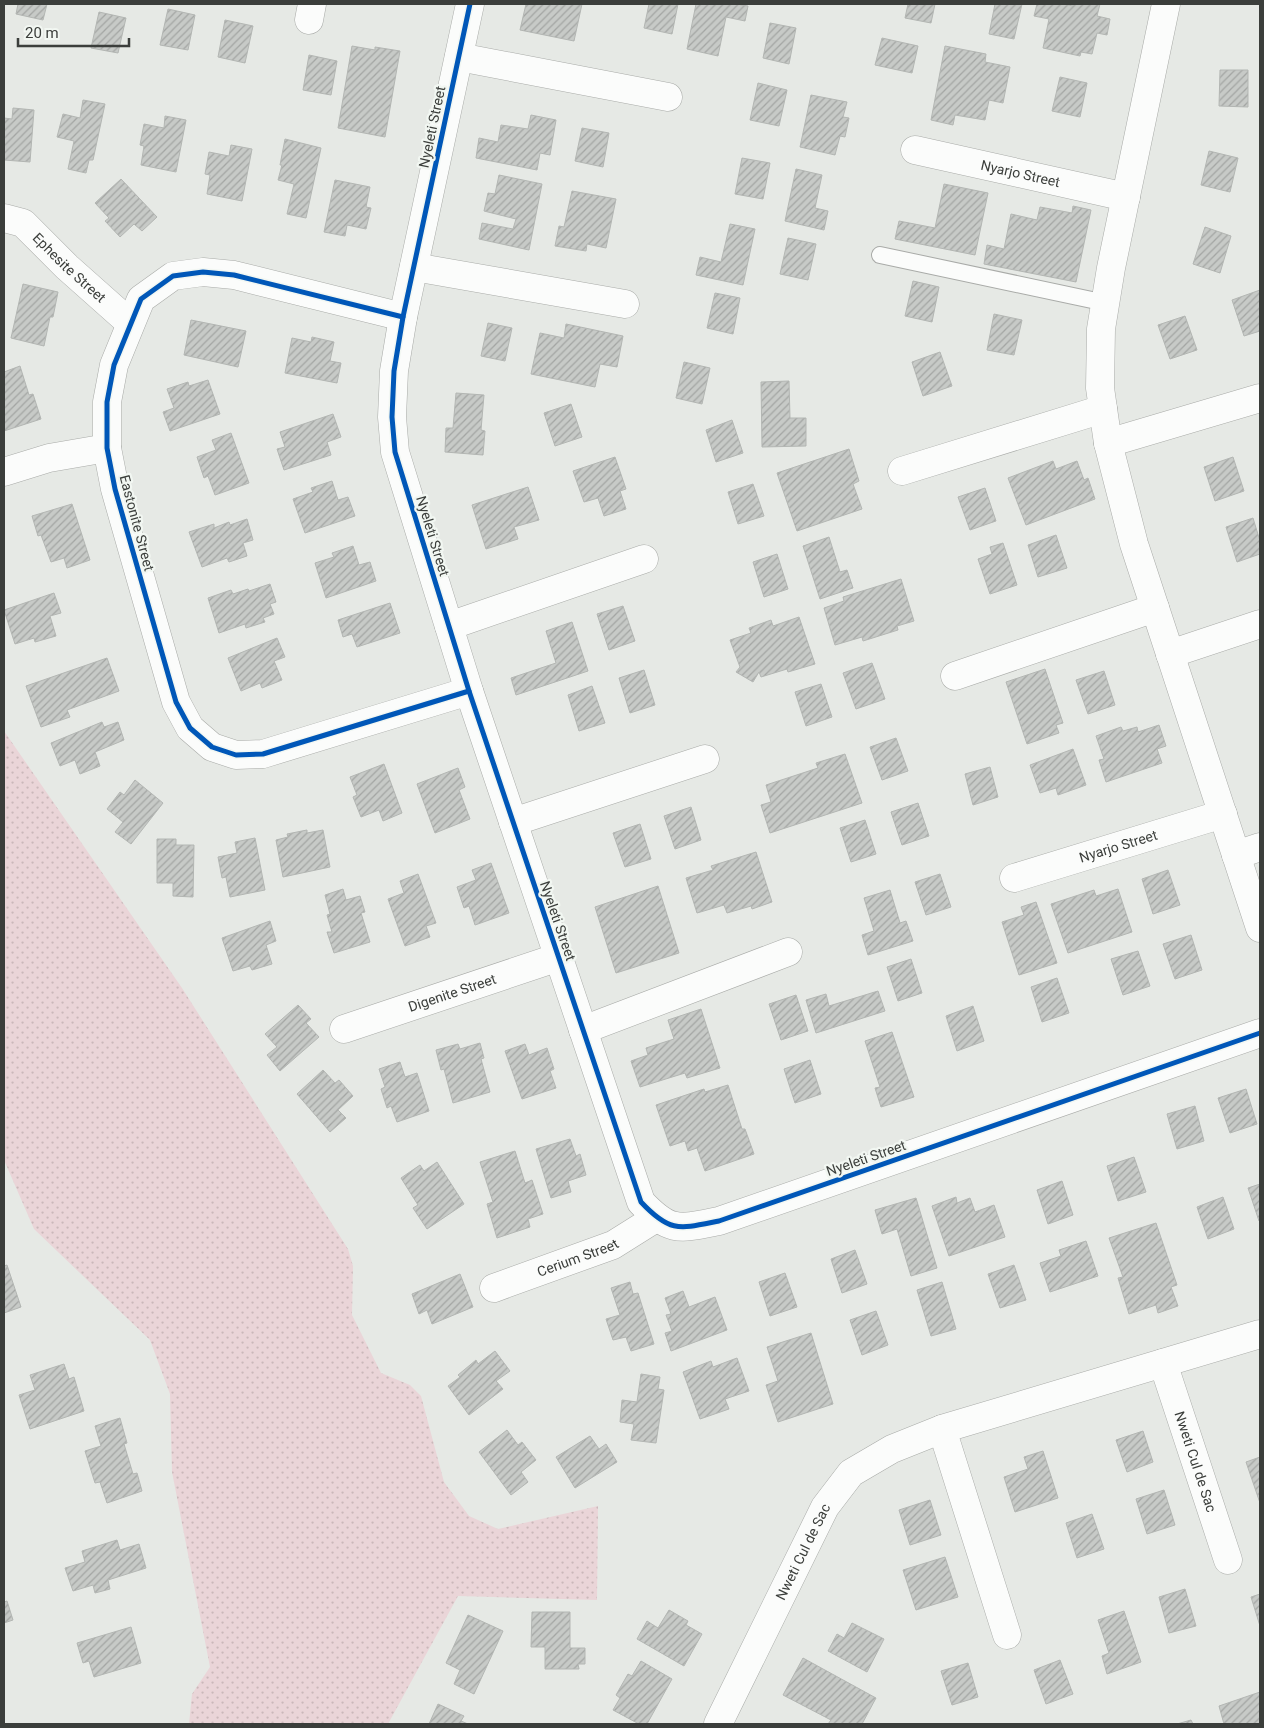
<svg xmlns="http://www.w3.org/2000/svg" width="1264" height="1728" viewBox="0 0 1264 1728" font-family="Roboto,sans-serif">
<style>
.grass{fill:url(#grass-dots)}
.building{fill:url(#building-hatch);stroke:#b3b6b3}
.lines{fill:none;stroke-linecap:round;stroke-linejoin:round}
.lane-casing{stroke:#a9aba8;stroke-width:18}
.street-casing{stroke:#a9aba8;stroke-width:29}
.lane{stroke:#fbfcfb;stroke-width:16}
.street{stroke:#fbfcfb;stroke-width:28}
.cycleway-casing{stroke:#f2f7f2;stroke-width:8}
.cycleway{stroke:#0057b8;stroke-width:5}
.labels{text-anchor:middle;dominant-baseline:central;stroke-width:4.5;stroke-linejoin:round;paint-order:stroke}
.street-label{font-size:14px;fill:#3b3e3b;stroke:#f2f7f2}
</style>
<defs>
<pattern id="grass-dots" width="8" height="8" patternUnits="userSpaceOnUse" patternTransform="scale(1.25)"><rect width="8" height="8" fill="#ead5d8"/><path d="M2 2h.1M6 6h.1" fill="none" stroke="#cab8ba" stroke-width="1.8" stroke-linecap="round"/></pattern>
<pattern id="building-hatch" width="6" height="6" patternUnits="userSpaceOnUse" patternTransform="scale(1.25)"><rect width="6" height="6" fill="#c7cac7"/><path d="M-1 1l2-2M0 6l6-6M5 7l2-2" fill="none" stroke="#a3a5a3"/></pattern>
</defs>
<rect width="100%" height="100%" fill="#e6e9e5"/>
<polygon class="grass" points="4,731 182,988 348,1249 353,1266 352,1315 381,1373 410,1385 421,1396 444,1482 469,1516 498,1529 598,1506 597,1600 458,1596 388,1724 189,1724 192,1694 210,1667 172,1472 170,1394 150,1340 34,1229 4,1160"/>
<g class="building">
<polygon points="18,4 47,4 43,20 16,14"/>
<polygon points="526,4 582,4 574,41 520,30"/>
<polygon points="649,4 678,4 672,34 644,28"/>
<polygon points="696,4 736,4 748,6 745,21 726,17 718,56 687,49"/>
<polygon points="908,4 935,4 931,23 905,18"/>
<polygon points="995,4 1022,4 1014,39 989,34"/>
<polygon points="1037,4 1063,4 1073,6 1073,4 1100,4 1097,16 1110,19 1107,35 1097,33 1092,54 1081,52 1080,56 1043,48 1049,19 1034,16"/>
<polygon points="168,9 195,15 188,50 160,45"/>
<polygon points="99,12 126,18 118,53 91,48"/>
<polygon points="225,20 253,26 245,63 218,57"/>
<polygon points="770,23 796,28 789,64 763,58"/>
<polygon points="882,38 918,46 912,73 875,65"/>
<polygon points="352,46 375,50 375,47 400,51 385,137 338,128"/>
<polygon points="945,46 986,54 985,62 1010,67 1003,103 989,100 985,120 955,115 953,125 931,120"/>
<polygon points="309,55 337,61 331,95 303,90"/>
<polygon points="1220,70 1248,70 1248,107 1219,106"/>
<polygon points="1060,77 1087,83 1080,117 1052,111"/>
<polygon points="758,83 787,90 779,126 750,120"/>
<polygon points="811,95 847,102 843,117 849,118 845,137 840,136 835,155 800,147"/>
<polygon points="83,100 105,104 93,160 89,160 86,173 68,169 74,141 57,137 63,114 80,118"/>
<polygon points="13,108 34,110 30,162 4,160 4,118 12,119"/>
<polygon points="531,115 556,120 550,155 540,153 537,170 476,158 479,138 498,142 501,125 528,129"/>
<polygon points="165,116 186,120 176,172 141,165 144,146 140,145 144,124 164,128"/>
<polygon points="582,128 609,133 603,167 575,161"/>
<polygon points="285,139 321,148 306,218 287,214 294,184 278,180 282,165 280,165"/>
<polygon points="231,145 252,149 242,201 207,194 210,175 205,174 209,152 229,156"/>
<polygon points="1209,151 1238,158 1230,192 1201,185"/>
<polygon points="742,158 770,163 763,199 735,194"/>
<polygon points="796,169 822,175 815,208 828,211 824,230 785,221"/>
<polygon points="499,175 542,184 529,250 479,239 482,223 513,229 516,219 484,211 488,193 495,194"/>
<polygon points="121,179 157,217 142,231 134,224 120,237 105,221 109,218 95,203"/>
<polygon points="335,180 370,187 366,207 371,208 366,229 347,225 345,236 324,232"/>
<polygon points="944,184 988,193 975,255 895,239 899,221 935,228"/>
<polygon points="572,191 616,199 606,248 587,244 586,251 555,246 559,226 564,227"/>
<polygon points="1073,206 1091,210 1076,282 984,264 987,245 1004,249 1011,214 1037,220 1040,207 1072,213"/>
<polygon points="730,224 755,229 743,285 696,275 700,257 721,262"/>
<polygon points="1205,227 1231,236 1220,273 1193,264"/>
<polygon points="788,238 816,244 808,280 780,274"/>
<polygon points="913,281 939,287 932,322 905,316"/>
<polygon points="23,284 58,292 53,317 50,317 44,346 11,338"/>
<polygon points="1260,290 1260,331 1244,336 1232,300"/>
<polygon points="715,293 740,298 733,334 707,328"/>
<polygon points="994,314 1022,320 1014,355 987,350"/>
<polygon points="1185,316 1197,350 1170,359 1158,325"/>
<polygon points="191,320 246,331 238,367 184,355"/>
<polygon points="488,323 512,328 505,361 481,356"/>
<polygon points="566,324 623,336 617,367 600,364 595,387 531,374 540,333 564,338"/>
<polygon points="312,337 334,342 330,361 341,363 337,383 285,373 292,338 311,342"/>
<polygon points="940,352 952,386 923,396 912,362"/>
<polygon points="684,362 710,368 702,404 676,398"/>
<polygon points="20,366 29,395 33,394 41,419 4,431 4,372"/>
<polygon points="208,380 220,414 170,431 163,412 174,408 167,389 188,382 189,386"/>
<polygon points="789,381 790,418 806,418 806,446 762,447 761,382"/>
<polygon points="456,393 484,395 481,430 485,431 483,455 445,452 446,428 453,428"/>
<polygon points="571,404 582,437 555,446 544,413"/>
<polygon points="333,414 341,437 327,442 331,455 284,470 277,449 285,447 280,432"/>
<polygon points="732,420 743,453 716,462 706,430"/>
<polygon points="231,433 249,483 215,495 208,476 204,478 197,457 216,450 212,440"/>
<polygon points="849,449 859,481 853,484 862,509 797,531 777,473"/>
<polygon points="615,457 626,489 620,491 626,509 604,516 598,498 584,502 573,471"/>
<polygon points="1233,457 1244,491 1215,501 1204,467"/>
<polygon points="1053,461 1056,469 1077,461 1084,480 1088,478 1095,499 1026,525 1008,478"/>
<polygon points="332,481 338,500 348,497 355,516 305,533 293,499 313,492 311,488"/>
<polygon points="753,484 764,516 738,524 728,492"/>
<polygon points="528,487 539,520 514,527 518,539 486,549 472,505"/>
<polygon points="985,488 996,521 970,530 958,497"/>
<polygon points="72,504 90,560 67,568 64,558 51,562 41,535 38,536 32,516"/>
<polygon points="1253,518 1260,541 1260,554 1237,562 1226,527"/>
<polygon points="247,519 253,540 243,543 247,556 229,562 227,558 202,567 189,532 214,524 214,528 229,522 230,525"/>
<polygon points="1056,535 1067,568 1038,577 1028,545"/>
<polygon points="829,537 840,572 847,570 853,588 820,599 803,546"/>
<polygon points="1003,543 1017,585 990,594 978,559 992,554 990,547"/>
<polygon points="353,546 359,565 370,562 376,581 326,598 315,563 334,557 332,553"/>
<polygon points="777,554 788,589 764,597 753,562"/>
<polygon points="901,579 914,621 897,626 898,630 863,641 862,637 835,645 824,608 844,601 843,597"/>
<polygon points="270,584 276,602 270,604 274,614 263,618 265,622 246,628 245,624 219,633 208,598 231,590 233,594 248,589 249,591"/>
<polygon points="54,593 61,613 50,616 56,636 35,642 34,638 15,644 4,610"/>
<polygon points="390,603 400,633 357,647 352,634 343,637 338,620"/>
<polygon points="623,606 635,641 609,650 597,614"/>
<polygon points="799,617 815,664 788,672 787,669 761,677 759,672 753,682 736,672 740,667 730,640 751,633 749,628 771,620 773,626"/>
<polygon points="572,622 588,671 516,695 511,678 556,663 546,631"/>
<polygon points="277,638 285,657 274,661 282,680 262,688 260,683 241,691 228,658"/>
<polygon points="107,658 119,691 67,710 70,717 41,727 26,686"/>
<polygon points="872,663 885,699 856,709 843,673"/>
<polygon points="1045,669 1063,723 1056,725 1059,733 1027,744 1006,682"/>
<polygon points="644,670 655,705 630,713 619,678"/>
<polygon points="1104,671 1115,705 1088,714 1076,680"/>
<polygon points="821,684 832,717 806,726 795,692"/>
<polygon points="592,686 605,723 579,731 568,695"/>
<polygon points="102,722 104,727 118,722 124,740 95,752 100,766 80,774 75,760 60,766 51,743"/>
<polygon points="1159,725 1166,746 1157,749 1162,763 1106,782 1099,760 1104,759 1096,736 1121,727 1123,731 1137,727 1138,732"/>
<polygon points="896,738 908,771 882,780 870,747"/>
<polygon points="1073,749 1086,785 1058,795 1056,788 1040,793 1030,765"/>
<polygon points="845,754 862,803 770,833 761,805 771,802 766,785 818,768 816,763"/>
<polygon points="384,764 402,813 383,821 379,810 361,817 353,797 357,795 350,777"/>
<polygon points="990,767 998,797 973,805 965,774"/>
<polygon points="458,768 465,787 459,790 470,819 435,833 417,784"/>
<polygon points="135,780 163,803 131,844 115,832 123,822 107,809 120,792 124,795"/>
<polygon points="918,803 929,836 902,845 891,812"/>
<polygon points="691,807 701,840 675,849 664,816"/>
<polygon points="865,820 876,854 851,862 840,828"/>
<polygon points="640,824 651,859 625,867 613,833"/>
<polygon points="307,830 307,833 323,830 330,867 283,877 276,840 288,837 287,834"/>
<polygon points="255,838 265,890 230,897 226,877 222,878 218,857 237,853 235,842"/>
<polygon points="157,839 176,839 176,845 194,845 193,897 173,896 173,883 157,883"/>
<polygon points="756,852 772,902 752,909 751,906 727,913 724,905 697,913 686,878 713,870 711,866"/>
<polygon points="491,863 509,913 475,925 469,906 464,908 457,887 476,880 472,870"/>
<polygon points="1168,870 1180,905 1153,914 1142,879"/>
<polygon points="418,874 436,923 426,926 430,937 405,946 388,899 404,893 400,881"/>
<polygon points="940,874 951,907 926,915 915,882"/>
<polygon points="658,886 679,953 616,973 595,907"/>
<polygon points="343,889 346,900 360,896 365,912 361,913 370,942 334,953 327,932 332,932 327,915 330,914 325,895"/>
<polygon points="1118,889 1132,932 1068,953 1051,904 1094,890 1096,896"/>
<polygon points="890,890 900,923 906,921 913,941 868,955 862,935 874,931 864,898"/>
<polygon points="1036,902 1057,963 1019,975 1002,922 1024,915 1021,907"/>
<polygon points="270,921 276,941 266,945 272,964 252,970 250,966 233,971 222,938"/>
<polygon points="1191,935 1202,970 1175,979 1163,944"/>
<polygon points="1138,951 1150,986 1123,995 1111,959"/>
<polygon points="911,959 922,993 898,1001 887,967"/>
<polygon points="1057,978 1069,1013 1042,1022 1031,987"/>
<polygon points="878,991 885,1011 816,1033 806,1000 826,994 829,1006"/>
<polygon points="796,995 808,1031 781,1040 769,1004"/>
<polygon points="298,1005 311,1019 306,1023 319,1037 280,1071 267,1055 277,1047 265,1034"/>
<polygon points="973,1006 984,1041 957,1051 946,1016"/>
<polygon points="701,1009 720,1068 687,1078 685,1073 640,1087 631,1061 648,1055 646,1048 674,1039 668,1020"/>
<polygon points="892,1032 914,1097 881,1107 875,1088 880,1087 865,1041"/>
<polygon points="480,1043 484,1058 481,1059 490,1092 453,1103 444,1069 441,1070 436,1050 458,1044 460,1049"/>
<polygon points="525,1044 529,1055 547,1048 554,1069 550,1071 556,1088 522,1099 505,1051"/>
<polygon points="810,1060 821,1094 795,1103 784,1069"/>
<polygon points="400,1062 405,1077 417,1073 429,1111 397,1122 391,1106 387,1108 381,1089 385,1087 379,1069"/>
<polygon points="323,1070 335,1083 339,1080 353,1096 338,1110 346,1118 330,1132 297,1094"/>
<polygon points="728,1085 742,1129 745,1129 754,1154 705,1171 697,1148 688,1151 685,1141 670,1146 656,1105 704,1089 705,1092"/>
<polygon points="1246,1089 1257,1124 1230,1133 1218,1098"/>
<polygon points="1195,1106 1204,1141 1177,1149 1167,1114"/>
<polygon points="570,1139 576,1156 580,1154 586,1175 568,1181 571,1192 551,1198 536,1149"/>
<polygon points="515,1151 525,1183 532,1180 543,1214 528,1219 530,1227 497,1238 487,1204 493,1202 480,1162"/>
<polygon points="1134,1157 1146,1192 1118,1201 1107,1166"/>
<polygon points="437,1162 464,1204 427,1229 413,1208 418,1205 401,1178 420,1165 424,1171"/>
<polygon points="1062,1181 1073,1215 1048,1224 1037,1190"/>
<polygon points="1260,1184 1260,1221 1259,1221 1248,1188"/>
<polygon points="956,1197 957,1203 970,1198 975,1212 994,1205 1005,1237 949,1256 932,1206"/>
<polygon points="1223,1197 1234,1229 1208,1239 1197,1207"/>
<polygon points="916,1198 937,1268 911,1276 897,1229 882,1234 875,1210"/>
<polygon points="1156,1223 1177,1285 1171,1287 1178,1306 1158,1313 1156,1305 1129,1314 1118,1278 1123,1277 1109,1238"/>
<polygon points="1086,1241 1098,1276 1050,1292 1040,1263 1061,1256 1059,1250"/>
<polygon points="855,1250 867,1284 842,1293 831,1259"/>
<polygon points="7,1265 21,1307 4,1313 4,1266"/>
<polygon points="1014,1265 1026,1300 1000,1308 988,1274"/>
<polygon points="785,1273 797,1307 770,1316 759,1282"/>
<polygon points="460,1274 473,1307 432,1324 427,1310 419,1314 412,1294"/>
<polygon points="630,1282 633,1294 638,1293 654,1344 631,1351 626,1337 613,1340 606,1319 620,1315 611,1288"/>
<polygon points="942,1282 956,1329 931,1336 917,1290"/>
<polygon points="683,1291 689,1307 715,1297 727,1330 671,1351 665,1333 672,1331 666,1315 671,1314 665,1298"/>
<polygon points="876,1311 888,1345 862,1355 850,1320"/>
<polygon points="811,1333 833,1404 778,1422 766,1385 778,1381 767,1347"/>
<polygon points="495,1351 510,1371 496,1381 503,1389 469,1415 448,1386 460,1377 458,1375 476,1360 478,1364"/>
<polygon points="737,1358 749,1391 725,1399 729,1409 700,1419 683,1372 711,1361 713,1367"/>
<polygon points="64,1364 69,1379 74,1377 84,1411 30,1429 19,1395 35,1390 30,1375"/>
<polygon points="641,1374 660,1377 658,1389 664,1390 656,1443 631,1440 634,1424 620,1422 622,1400 637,1402"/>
<polygon points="120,1418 127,1443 124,1444 133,1474 137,1473 142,1491 107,1503 100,1482 95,1483 85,1451 101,1446 95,1426"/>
<polygon points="507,1430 518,1445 522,1442 536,1460 521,1472 528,1482 511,1495 479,1452"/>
<polygon points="1143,1431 1153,1462 1127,1472 1116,1440"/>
<polygon points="590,1436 599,1449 606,1444 617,1462 575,1488 556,1457"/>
<polygon points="1043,1451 1058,1498 1015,1512 1004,1477 1028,1469 1024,1457"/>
<polygon points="1260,1457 1260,1503 1246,1462"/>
<polygon points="1164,1490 1175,1525 1147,1534 1136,1499"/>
<polygon points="930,1500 941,1535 910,1545 899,1510"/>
<polygon points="1092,1514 1104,1549 1077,1558 1066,1523"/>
<polygon points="117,1540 120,1550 139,1544 146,1568 108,1580 110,1589 95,1593 93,1585 73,1591 65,1568 85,1562 82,1551"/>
<polygon points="945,1557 958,1597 916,1610 903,1570"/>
<polygon points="1185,1589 1196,1626 1169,1633 1159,1597"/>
<polygon points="1260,1594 1260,1626 1251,1597"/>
<polygon points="7,1601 13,1620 4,1623 4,1602"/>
<polygon points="669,1610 688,1621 686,1625 702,1634 684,1666 637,1639 647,1621 658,1628"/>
<polygon points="1124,1611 1141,1662 1107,1674 1102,1656 1109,1653 1098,1620"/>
<polygon points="532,1612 570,1612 570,1648 585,1648 585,1664 578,1664 579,1669 545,1669 545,1647 531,1647"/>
<polygon points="468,1615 503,1631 474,1694 454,1684 460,1670 446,1663"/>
<polygon points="852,1623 884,1639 867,1672 828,1651 837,1634 844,1638"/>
<polygon points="131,1627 141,1663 94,1677 89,1661 83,1663 77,1643"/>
<polygon points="803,1658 876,1698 862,1724 828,1724 831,1720 783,1695"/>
<polygon points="1060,1660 1073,1694 1046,1704 1034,1670"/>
<polygon points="641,1661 672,1679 647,1724 639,1724 613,1710 620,1698 616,1695 628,1674 632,1676"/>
<polygon points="968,1663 978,1697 952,1705 941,1671"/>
<polygon points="1260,1692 1260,1724 1224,1724 1219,1706"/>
<polygon points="438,1704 464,1716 461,1721 468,1724 429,1724"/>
<polygon points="1191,1720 1193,1724 1177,1724"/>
</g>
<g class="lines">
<defs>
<polyline id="lane" points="880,255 1106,303"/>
<g id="street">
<path d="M470,4L403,317L394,371L392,417L395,452L469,691L641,1202C670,1233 679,1229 719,1221L1260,1033"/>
<polyline points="1166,4 1111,268 1101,329 1100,388 1108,443 1134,544 1260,928"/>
<polyline points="309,20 312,4"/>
<polyline points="459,57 668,97"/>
<path id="s1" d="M915,150L1126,197"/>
<path id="s2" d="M4,218L23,223L67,267L130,323"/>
<polyline points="414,267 625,304"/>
<polyline points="403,317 234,275 203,272 173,276 141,299 114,365 107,402 107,448 115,489 176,702 190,728 212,747 236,755 263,754 469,691"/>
<polyline points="1108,443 1260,398"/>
<polyline points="902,471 1103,409"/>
<polyline points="4,472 49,458 107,448"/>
<polyline points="449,626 644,559"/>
<polyline points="1170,654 1260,624"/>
<polyline points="955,676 1155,608"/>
<polyline points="513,822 705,759"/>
<polyline points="1236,855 1260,847"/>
<path id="s3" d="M1014,878L1223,814"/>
<path id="s4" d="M344,1029L559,957"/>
<polyline points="583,1030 788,952"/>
<path id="s5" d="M494,1288L613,1245L656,1218"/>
<path id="s6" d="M1163,1363L1228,1560"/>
<polyline points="942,1429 1007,1635"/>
<path id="s7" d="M718,1724L825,1507L851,1473L892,1449L942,1429L1260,1334"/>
</g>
</defs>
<use href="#lane" class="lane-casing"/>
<use href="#street" class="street-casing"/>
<use href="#lane" class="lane"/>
<use href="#street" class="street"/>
<defs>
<g id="cycleway">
<path d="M470,4L403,317L394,371L392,417L395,452L469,691L641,1202C670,1233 679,1229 719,1221L1260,1033"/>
<polyline points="403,317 234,275 203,272 173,276 141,299 114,365 107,402 107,448 115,489 176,702 190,728 212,747 236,755 263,754 469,691"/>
</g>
</defs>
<use href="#cycleway" class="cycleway-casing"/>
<use href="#cycleway" class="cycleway"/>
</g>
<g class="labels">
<g class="street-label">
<text transform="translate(432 127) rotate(-78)">Nyeleti Street</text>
<text stroke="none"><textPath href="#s1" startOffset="108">Nyarjo Street</textPath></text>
<text stroke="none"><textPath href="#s2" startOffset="84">Ephesite Street</textPath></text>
<text transform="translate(137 523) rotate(75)">Eastonite Street</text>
<text transform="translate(433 536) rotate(73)">Nyeleti Street</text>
<text stroke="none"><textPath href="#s3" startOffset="109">Nyarjo Street</textPath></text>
<text transform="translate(558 921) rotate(71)">Nyeleti Street</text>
<text stroke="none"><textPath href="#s4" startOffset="114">Digenite Street</textPath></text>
<text transform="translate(866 1158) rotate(-19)">Nyeleti Street</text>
<text stroke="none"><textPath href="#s5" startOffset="89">Cerium Street</textPath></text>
<text stroke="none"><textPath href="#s6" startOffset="104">Nweti Cul de Sac</textPath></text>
<text stroke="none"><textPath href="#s7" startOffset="192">Nweti Cul de Sac</textPath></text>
</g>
</g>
<rect width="1264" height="1728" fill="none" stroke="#3b3e3b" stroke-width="10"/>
<path d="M18 38v8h111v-8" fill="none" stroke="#3b3e3b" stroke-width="2.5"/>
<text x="25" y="38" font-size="15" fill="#3b3e3b" stroke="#f2f7f2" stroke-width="4" paint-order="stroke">20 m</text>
</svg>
